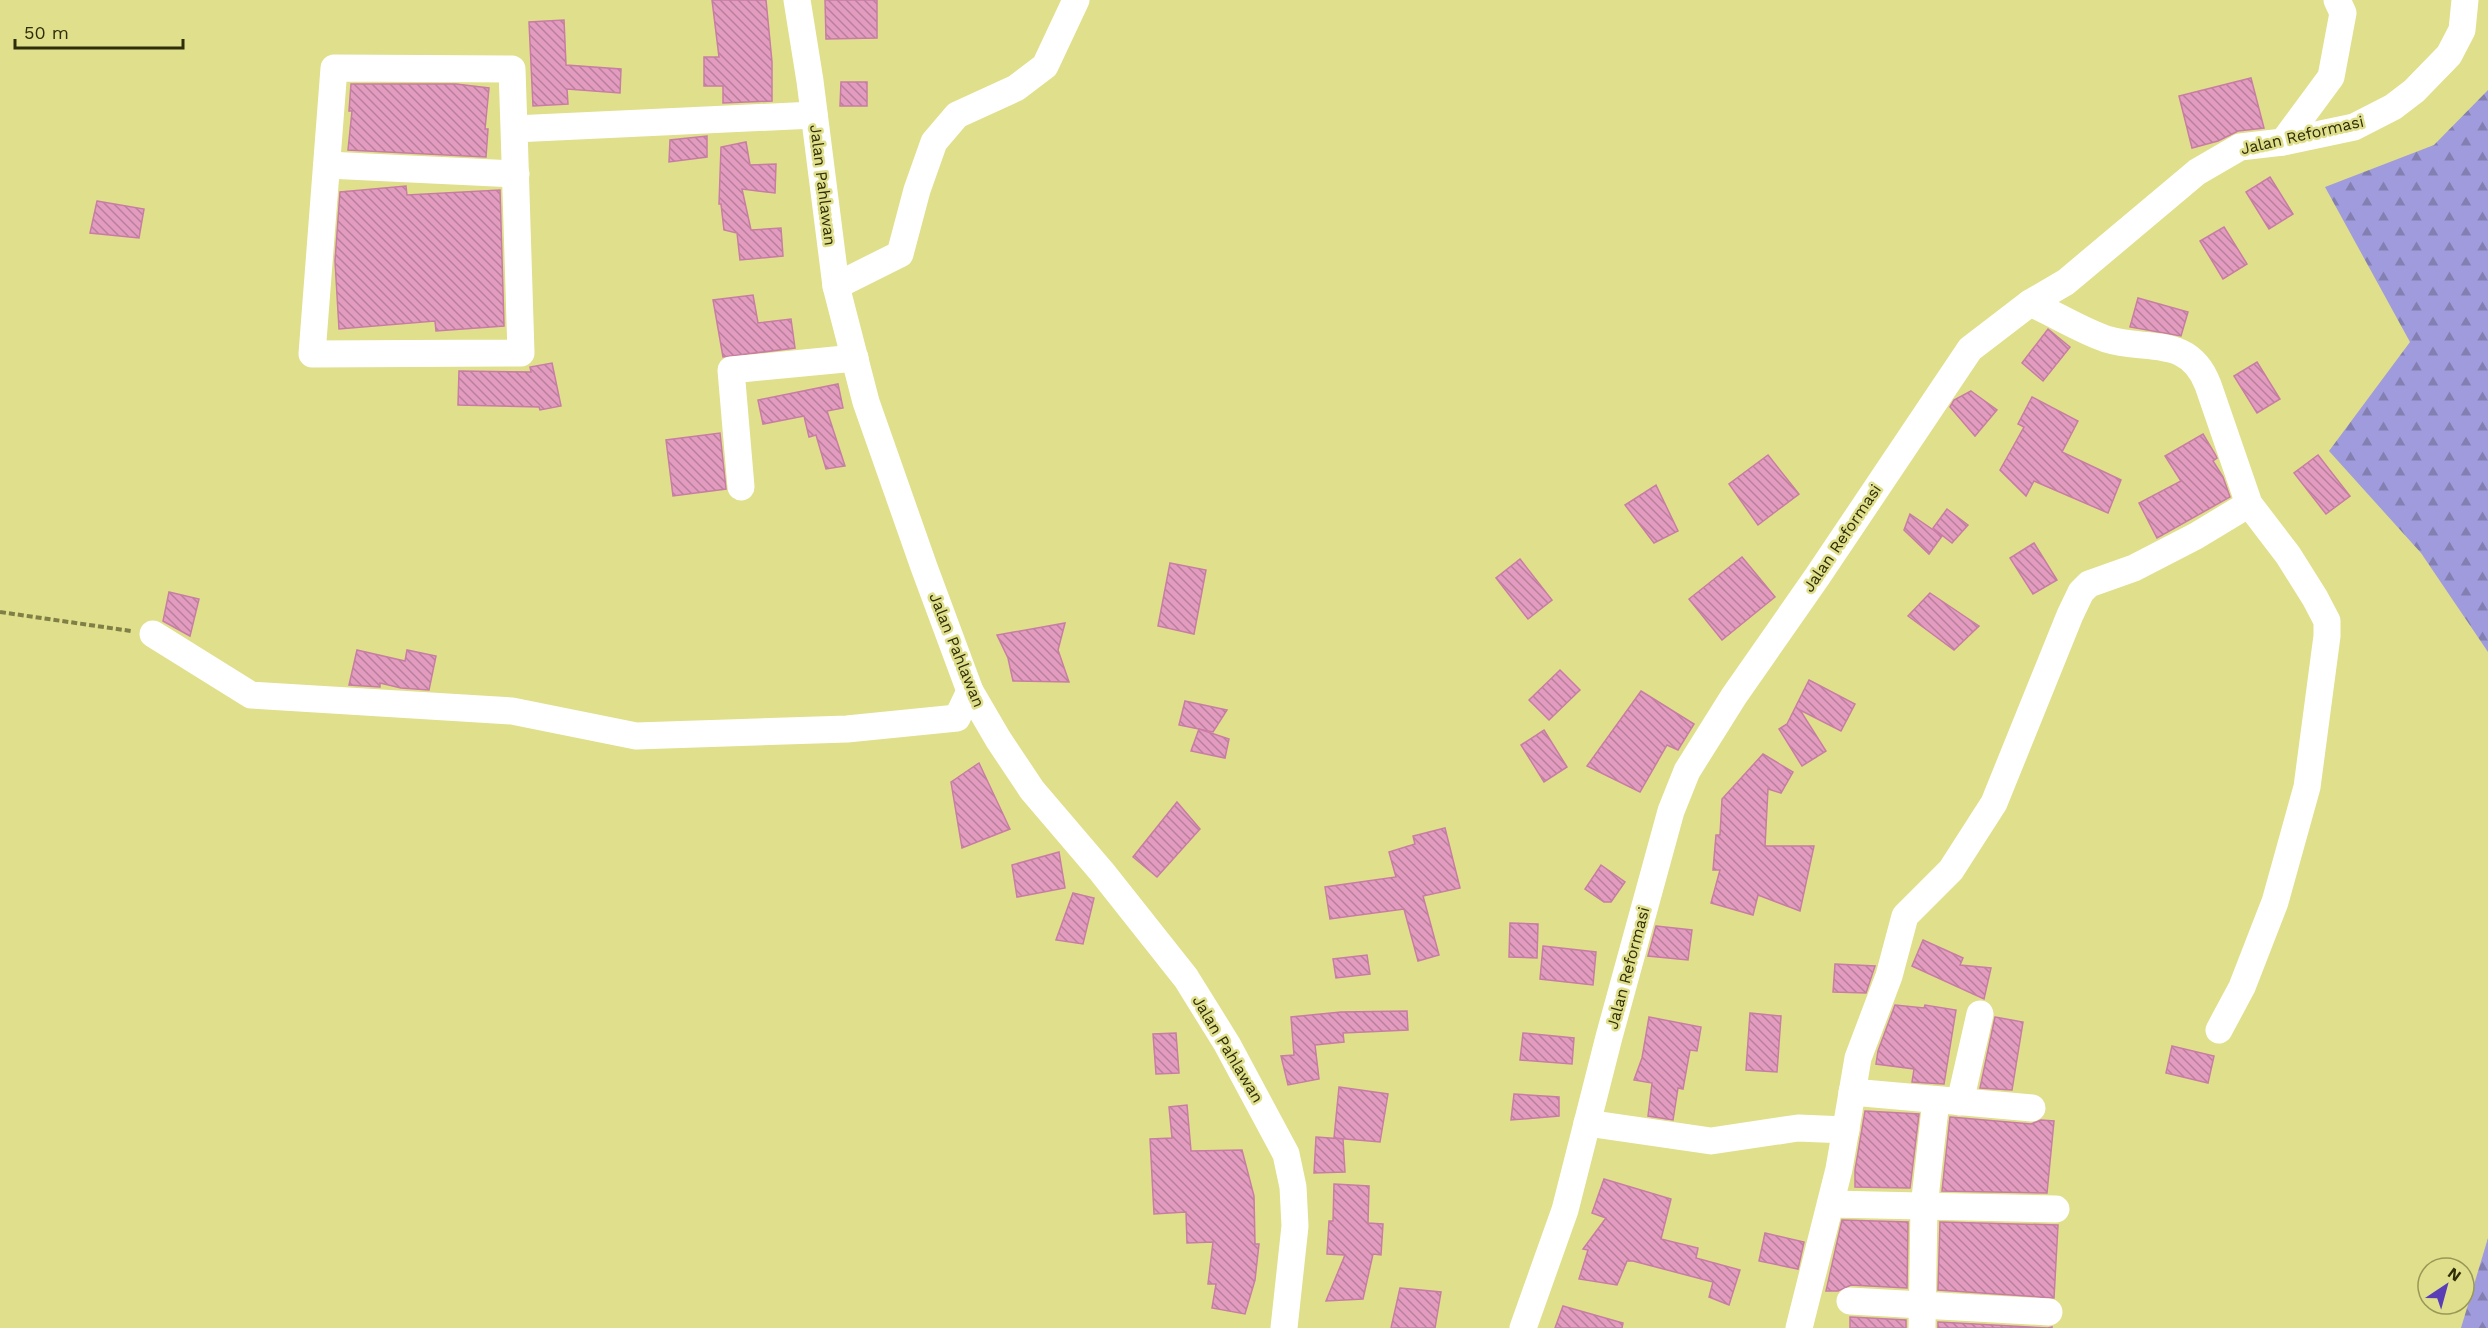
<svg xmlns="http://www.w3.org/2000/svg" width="2488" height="1328" viewBox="0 0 2488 1328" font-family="'Work Sans',sans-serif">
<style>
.forest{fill:url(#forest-firs)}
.building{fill:url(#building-back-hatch);stroke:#c87da4;stroke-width:1.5}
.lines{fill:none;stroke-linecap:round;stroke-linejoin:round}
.path{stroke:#807f45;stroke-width:4;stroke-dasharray:6 3;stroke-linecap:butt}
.minor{stroke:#fff;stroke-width:27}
.labels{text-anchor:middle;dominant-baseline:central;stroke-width:5;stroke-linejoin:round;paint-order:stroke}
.street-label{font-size:16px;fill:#2f2e0a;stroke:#e0df8b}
</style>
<defs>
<pattern id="forest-firs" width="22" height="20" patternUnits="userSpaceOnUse" patternTransform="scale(1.5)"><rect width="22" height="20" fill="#a09bdd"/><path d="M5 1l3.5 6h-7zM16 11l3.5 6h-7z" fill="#837fb1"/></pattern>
<pattern id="building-back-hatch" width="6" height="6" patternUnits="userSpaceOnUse" patternTransform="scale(1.5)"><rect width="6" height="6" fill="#e39cc0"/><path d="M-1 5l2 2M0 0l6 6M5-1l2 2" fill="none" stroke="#b8809a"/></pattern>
</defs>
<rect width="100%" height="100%" fill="#e0df8b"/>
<g class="forest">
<polygon points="2488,90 2488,652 2421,553 2329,451 2410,342 2325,187 2434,145"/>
<polygon points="2488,1238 2488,1328 2461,1328"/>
</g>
<g class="building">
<polygon points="712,0 766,0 772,62 772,101 723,103 723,86 704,86 704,57 719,57"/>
<polygon points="825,0 877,0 877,38 826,39"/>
<polygon points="564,20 566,65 621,69 620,93 567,89 568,104 533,106 529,22"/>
<polygon points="2251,78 2264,128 2238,131 2218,141 2192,148 2179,96"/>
<polygon points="841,82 867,82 867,106 840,106"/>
<polygon points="351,84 456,84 489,88 485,129 488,129 486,157 348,150 352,111 349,111"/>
<polygon points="707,136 707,157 669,162 670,140"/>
<polygon points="746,142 750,165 776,164 775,193 742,189 751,230 781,228 783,256 740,260 737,233 724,230 721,204 719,204 721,147"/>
<polygon points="2270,177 2293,214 2269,229 2246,192"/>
<polygon points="406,186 407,195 500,190 504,326 436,331 435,321 339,329 335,261 340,192"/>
<polygon points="97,201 144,209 139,238 90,233"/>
<polygon points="2224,227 2247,264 2223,279 2200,241"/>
<polygon points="753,295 758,323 791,319 795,348 723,357 713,300"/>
<polygon points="2138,298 2188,312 2181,336 2130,327"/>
<polygon points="2048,329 2070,347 2043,381 2022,363"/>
<polygon points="2257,362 2280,399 2257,413 2234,376"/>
<polygon points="552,363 561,406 540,410 539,407 458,405 459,371 531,372 530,367"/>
<polygon points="838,384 843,408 827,411 845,466 826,469 816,435 809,437 804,416 763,424 758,400"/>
<polygon points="1971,391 1997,410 1975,436 1950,407 1954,400"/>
<polygon points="2032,397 2078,421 2062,452 2121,480 2108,513 2034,481 2026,496 2000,470 2024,427 2018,424"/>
<polygon points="720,433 726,489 673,496 666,440"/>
<polygon points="2203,434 2215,454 2217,458 2213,461 2223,477 2230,497 2157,538 2139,503 2181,481 2165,456"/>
<polygon points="1768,455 1799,494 1758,525 1729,484"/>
<polygon points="2318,455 2350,496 2326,514 2294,473"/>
<polygon points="1656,485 1678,531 1654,543 1625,505"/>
<polygon points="1947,509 1968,525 1952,543 1933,528"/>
<polygon points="1910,514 1942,536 1929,554 1904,530"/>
<polygon points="2034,543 2057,580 2033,594 2010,558"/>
<polygon points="1742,557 1775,597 1722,640 1689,599"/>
<polygon points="1520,559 1552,600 1528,619 1496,578"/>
<polygon points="1170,563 1206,570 1194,634 1158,626"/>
<polygon points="169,592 199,599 190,636 163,621"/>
<polygon points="1930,593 1979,626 1954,650 1908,616"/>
<polygon points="1065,623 1058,650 1069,682 1013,681 1008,658 997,635"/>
<polygon points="357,650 405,661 407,650 436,656 429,690 401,688 380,683 380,687 349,685"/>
<polygon points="1560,670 1580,690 1549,720 1529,700"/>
<polygon points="1809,680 1855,704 1841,731 1800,710 1826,751 1802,766 1779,729 1787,724"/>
<polygon points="1641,691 1694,724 1678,750 1667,745 1640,792 1587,766"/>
<polygon points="1185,701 1227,710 1213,732 1179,725"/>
<polygon points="1199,729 1229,739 1225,758 1191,751"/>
<polygon points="1544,730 1567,767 1544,782 1521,745"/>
<polygon points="1763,754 1793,772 1781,793 1768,789 1765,846 1814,846 1800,911 1758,895 1753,915 1711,903 1720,870 1713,870 1716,835 1720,835 1722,799"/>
<polygon points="979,763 1010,829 962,848 951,782"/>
<polygon points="1177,802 1200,829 1157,877 1133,857"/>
<polygon points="1445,828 1460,888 1423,896 1439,955 1418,961 1404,909 1330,919 1325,887 1396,877 1389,852 1415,844 1413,836"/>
<polygon points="1059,852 1065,888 1017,897 1012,865"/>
<polygon points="1601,865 1625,882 1611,902 1604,902 1585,889"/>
<polygon points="1073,893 1094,898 1083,944 1056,940"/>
<polygon points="1510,923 1538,924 1537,958 1509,957"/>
<polygon points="1656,926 1692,930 1688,960 1648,956"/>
<polygon points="1923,940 1963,958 1960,965 1991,968 1984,999 1912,966"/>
<polygon points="1543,946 1596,952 1593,985 1540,979"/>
<polygon points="1367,955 1370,974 1336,978 1333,959"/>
<polygon points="1835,964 1875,966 1866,993 1833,992"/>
<polygon points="1895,1005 1924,1008 1925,1005 1956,1010 1944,1084 1912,1082 1914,1069 1876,1064 1878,1051"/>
<polygon points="1407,1011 1408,1030 1343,1033 1344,1042 1315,1045 1319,1079 1288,1085 1281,1056 1294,1055 1291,1017 1341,1012"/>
<polygon points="1750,1013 1781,1016 1777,1072 1746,1070"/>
<polygon points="1649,1017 1701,1027 1697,1051 1690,1050 1683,1089 1678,1088 1673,1120 1648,1116 1652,1083 1634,1080 1642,1058"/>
<polygon points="1995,1017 2023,1022 2012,1090 1980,1088"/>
<polygon points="1176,1033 1179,1073 1156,1074 1153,1034"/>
<polygon points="1523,1033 1574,1038 1572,1064 1520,1060"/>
<polygon points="2172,1046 2214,1056 2208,1083 2166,1073"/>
<polygon points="1339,1087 1388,1094 1380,1142 1334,1138"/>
<polygon points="1514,1094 1559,1097 1559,1116 1511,1120"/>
<polygon points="1187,1105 1191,1151 1242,1150 1254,1196 1255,1244 1259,1244 1255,1280 1245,1314 1212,1308 1216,1284 1208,1284 1213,1242 1187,1243 1186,1212 1154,1214 1150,1139 1172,1138 1169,1107"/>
<polygon points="1865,1111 1919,1114 1910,1188 1855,1187 1855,1170"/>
<polygon points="1950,1117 2031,1124 2041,1120 2054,1121 2047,1193 1942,1191"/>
<polygon points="1316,1137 1343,1139 1345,1172 1314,1173"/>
<polygon points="1604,1179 1671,1199 1661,1239 1698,1248 1696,1258 1740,1270 1729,1305 1709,1297 1713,1282 1633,1261 1627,1261 1617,1285 1579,1279 1588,1250 1583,1249 1606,1218 1592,1213"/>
<polygon points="1334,1184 1369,1186 1368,1223 1383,1224 1381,1255 1373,1254 1363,1299 1326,1301 1345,1255 1327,1254 1329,1221 1333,1221"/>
<polygon points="1842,1220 1908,1222 1907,1288 1851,1285 1838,1291 1826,1291"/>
<polygon points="1940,1222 2058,1225 2054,1298 1938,1290"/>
<polygon points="1765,1233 1804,1242 1798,1269 1759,1261"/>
<polygon points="1400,1288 1441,1292 1435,1328 1391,1328"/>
<polygon points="1563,1306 1623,1323 1622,1328 1555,1328"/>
<polygon points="1850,1317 1906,1320 1906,1328 1850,1328"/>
<polygon points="1938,1322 2048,1328 2052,1327 2052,1328 1938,1328"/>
</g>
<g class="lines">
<polyline class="path" points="0,612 131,631"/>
<g class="minor">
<polyline points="797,0 810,81 836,286 866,402 924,567 970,691 998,739 1032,790 1102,872 1186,978 1227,1044 1286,1154 1293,1187 1295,1226 1284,1328"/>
<polyline points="514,129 521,353 312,354 334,68 512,69 514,129 814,115"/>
<polyline points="2283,142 2331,77 2343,13 2337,0"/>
<polyline points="327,165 516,174"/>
<polyline points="836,286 900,254 917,190 934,142 957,115 1016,88 1045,66 1076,0"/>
<path d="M2030,303C2055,314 2080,330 2106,339C2146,352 2189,334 2208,385L2249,504L2288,555L2315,598L2327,621V636L2307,787L2275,902L2242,987L2219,1030"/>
<polyline points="741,487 731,370 855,358"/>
<polyline points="153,634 251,695 512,711 636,736 847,729 957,718 970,691"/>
<polyline points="1852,1092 2032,1108"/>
<polyline points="1960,1102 1980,1014"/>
<polyline points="1587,1123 1711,1141 1798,1128 1846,1130"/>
<polyline points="1831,1204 2056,1209"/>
<polyline points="1850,1301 2049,1312"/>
<polyline points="1523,1328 1565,1210 1609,1037 1671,811 1687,771 1734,696 1817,577 1970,349 2030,303 2066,282 2197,172 2240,147 2283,142 2354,127 2393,107 2414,91 2449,55 2462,30 2465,0"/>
<polyline points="1799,1328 1839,1169 1858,1058 1889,976 1905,916 1951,870 1994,803 2070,615 2081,592 2089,584 2134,568 2196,536 2249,504"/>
<polyline points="1922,1328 1924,1207 1936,1100"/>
</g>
</g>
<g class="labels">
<g class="street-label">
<text transform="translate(2302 135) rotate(-13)">Jalan Reformasi</text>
<text transform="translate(823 185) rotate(83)">Jalan Pahlawan</text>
<text transform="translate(1842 538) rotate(-56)">Jalan Reformasi</text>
<text transform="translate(957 650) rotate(68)">Jalan Pahlawan</text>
<text transform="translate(1628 968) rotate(-75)">Jalan Reformasi</text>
<text transform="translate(1228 1049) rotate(59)">Jalan Pahlawan</text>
</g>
</g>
<g transform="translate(2446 1286) rotate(36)"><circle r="28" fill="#e0df8b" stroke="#999857" stroke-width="1.5"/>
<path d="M0-4.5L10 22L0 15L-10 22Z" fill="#593eb6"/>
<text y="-9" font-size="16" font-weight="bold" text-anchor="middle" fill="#2f2e0a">N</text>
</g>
<path d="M15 39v9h168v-9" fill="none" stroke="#2f2e0a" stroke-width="3"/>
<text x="24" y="39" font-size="18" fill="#2f2e0a" stroke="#e0df8b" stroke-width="4.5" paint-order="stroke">50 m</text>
</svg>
